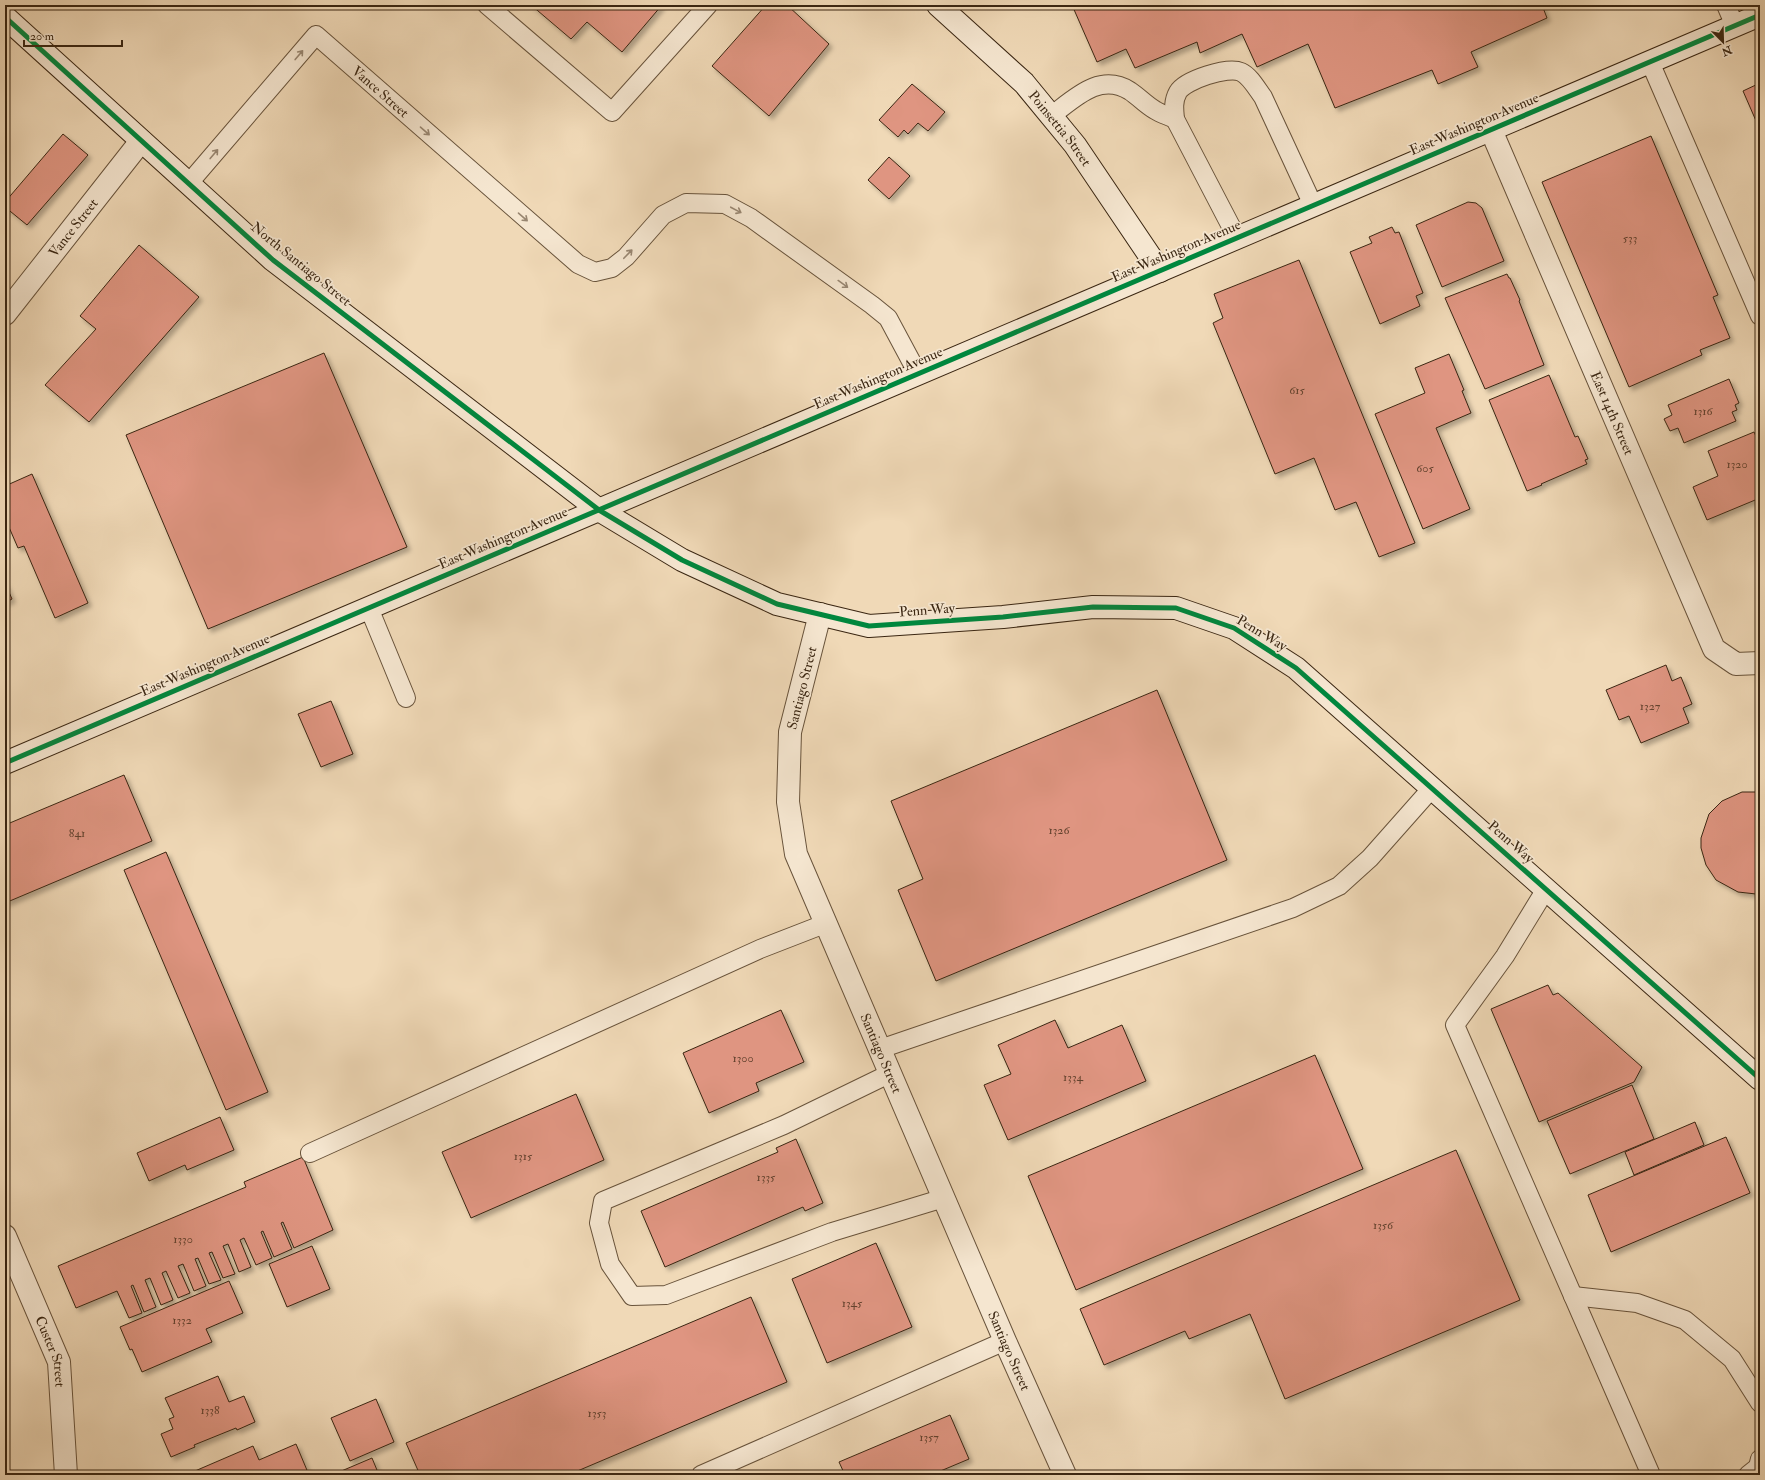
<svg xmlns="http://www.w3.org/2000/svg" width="1765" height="1480" viewBox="0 0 1765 1480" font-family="'IM FELL Double Pica',serif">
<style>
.building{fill:#df9581;stroke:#3a2612;filter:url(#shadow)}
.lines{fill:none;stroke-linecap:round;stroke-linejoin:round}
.lane-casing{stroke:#68533b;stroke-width:20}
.street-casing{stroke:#68533b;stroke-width:24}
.secondary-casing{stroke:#3a2612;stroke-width:24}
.lane{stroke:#f5e6d0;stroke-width:18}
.street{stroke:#f5e6d0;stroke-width:22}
.secondary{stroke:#f5e6d0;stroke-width:22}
.cycleway-casing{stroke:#f5e6d0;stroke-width:8}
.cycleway{stroke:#00873e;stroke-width:5}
.oneway{stroke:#988671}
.labels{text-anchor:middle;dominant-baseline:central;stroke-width:3.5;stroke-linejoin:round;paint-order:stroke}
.number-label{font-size:12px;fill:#63422e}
.street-label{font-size:14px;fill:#3a2612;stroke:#f5e6d0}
</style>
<defs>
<filter id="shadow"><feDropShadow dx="3.5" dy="3.5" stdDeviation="2" flood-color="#0004"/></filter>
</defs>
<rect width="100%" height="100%" fill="#f0d9b7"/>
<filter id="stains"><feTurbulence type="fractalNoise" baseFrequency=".005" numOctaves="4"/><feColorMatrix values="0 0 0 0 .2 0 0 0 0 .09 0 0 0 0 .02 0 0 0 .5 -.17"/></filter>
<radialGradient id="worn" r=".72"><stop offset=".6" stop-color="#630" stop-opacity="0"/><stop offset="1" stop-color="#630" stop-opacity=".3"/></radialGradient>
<g class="building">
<polygon points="531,5 662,5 622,52 587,22 571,39"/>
<polygon points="766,5 787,5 829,44 769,116 712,66"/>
<polygon points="1072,5 1542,5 1547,18 1471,52 1478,67 1438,84 1432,70 1335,108 1308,44 1257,67 1242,34 1200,53 1197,42 1135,68 1126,49 1097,62"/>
<polygon points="1760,83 1760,130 1743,91"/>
<polygon points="912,84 945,112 928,131 918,123 908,134 904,130 898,137 879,120"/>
<polygon points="63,134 88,155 27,225 5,207 5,202"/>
<polygon points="1651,136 1718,295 1713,297 1730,338 1700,350 1702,355 1629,387 1542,182"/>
<polygon points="889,157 910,176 889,199 868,180"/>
<polygon points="1468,202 1476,203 1482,208 1504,261 1442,287 1416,225"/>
<polygon points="1392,227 1395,233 1399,232 1423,293 1416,296 1420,306 1380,324 1350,252 1372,243 1369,237"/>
<polygon points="139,245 199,297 89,422 45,385 96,329 80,316"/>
<polygon points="1299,260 1415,543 1379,557 1356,502 1335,510 1314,458 1275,474 1213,323 1223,318 1214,294"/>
<polygon points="1507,274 1509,278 1510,278 1520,300 1519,301 1544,365 1485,389 1445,298"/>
<polygon points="324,353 407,547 208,629 126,435"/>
<polygon points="1449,354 1464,390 1462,391 1471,413 1436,428 1470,509 1423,529 1375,414 1425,393 1415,368"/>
<polygon points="1549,375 1575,437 1578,436 1588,459 1585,460 1587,464 1541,484 1542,485 1527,491 1489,400"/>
<polygon points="1729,379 1739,403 1735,405 1737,410 1732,412 1736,421 1684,443 1678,428 1670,431 1664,419 1672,415 1668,405"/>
<polygon points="1754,432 1760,445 1760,498 1707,520 1693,487 1718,476 1708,451"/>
<polygon points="32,474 88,603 55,618 24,546 18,548 5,518 5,486"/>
<polygon points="5,583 12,599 5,603"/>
<polygon points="1666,665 1672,681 1681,677 1692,704 1683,708 1689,723 1641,743 1629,716 1619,720 1606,690"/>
<polygon points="1157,690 1227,860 936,981 898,890 923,879 891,801"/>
<polygon points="331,701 353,754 321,767 298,714"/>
<polygon points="124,775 152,841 5,903 5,825"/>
<polygon points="1742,792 1760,792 1760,893 1756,894 1738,892 1716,880 1706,865 1701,848 1701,838 1709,814 1722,801"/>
<polygon points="166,852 268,1092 226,1110 124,870"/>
<polygon points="1548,985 1553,995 1558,993 1642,1067 1634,1082 1539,1122 1491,1009"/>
<polygon points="781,1010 804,1062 756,1083 759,1091 709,1113 683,1053"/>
<polygon points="1055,1020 1068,1048 1122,1025 1146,1081 1008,1140 984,1085 1011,1074 998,1045"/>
<polygon points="1315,1055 1363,1169 1076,1290 1028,1176"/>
<polygon points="1632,1085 1654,1139 1570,1174 1547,1121"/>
<polygon points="576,1094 604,1160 471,1218 442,1152"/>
<polygon points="220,1117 234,1150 187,1170 185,1165 149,1181 137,1153"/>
<polygon points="1695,1122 1704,1145 1634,1175 1625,1152"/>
<polygon points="1726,1137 1750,1193 1611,1252 1588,1195"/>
<polygon points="796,1139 823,1203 805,1211 803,1207 665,1267 641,1211 778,1152 776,1148"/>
<polygon points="1456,1150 1520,1300 1285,1399 1250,1314 1189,1339 1185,1331 1104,1365 1080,1309"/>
<polygon points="303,1157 333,1230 294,1248 283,1222 281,1223 292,1249 274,1257 263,1231 261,1232 272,1258 256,1265 244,1238 240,1240 251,1267 239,1272 228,1244 223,1246 235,1274 223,1278 212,1252 209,1253 221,1280 209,1284 198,1258 195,1259 206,1286 194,1291 183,1264 178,1266 190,1293 178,1298 166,1271 162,1273 173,1300 161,1305 150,1278 145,1280 156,1307 144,1312 133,1285 131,1286 142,1313 129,1318 117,1291 76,1308 58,1266 246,1187 244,1182"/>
<polygon points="876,1243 912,1327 827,1363 792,1279"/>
<polygon points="312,1246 330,1289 287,1307 269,1264"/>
<polygon points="229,1281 243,1313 206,1329 212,1342 142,1372 132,1349 130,1350 120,1327"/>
<polygon points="751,1297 787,1382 568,1475 420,1475 406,1443"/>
<polygon points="218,1376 229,1402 244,1396 255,1422 237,1430 236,1428 194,1445 195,1447 171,1457 161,1434 173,1429 169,1419 174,1417 165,1398"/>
<polygon points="376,1399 394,1442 350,1461 331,1418"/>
<polygon points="950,1415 969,1459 931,1475 845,1475 839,1462"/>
<polygon points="296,1444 309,1475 189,1475 188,1474 253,1446 259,1460"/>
<polygon points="372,1458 379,1475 332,1475"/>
</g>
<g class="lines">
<defs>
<g id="lane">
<polyline points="487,5 612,112 708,5"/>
<polyline points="1726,5 1735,26"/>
<polyline points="1650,62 1760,316"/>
<path d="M1051,116C1075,98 1100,72 1130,91C1139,97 1146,105 1155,110C1161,114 1169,116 1175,119"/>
<path id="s1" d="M189,183L316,35L578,264L595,272L612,268L626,257L663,215L686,203L725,204L751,218L872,305L888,318L918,374"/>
<path d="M1237,238L1175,119C1174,109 1173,101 1178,92C1185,80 1228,66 1241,72C1250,76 1257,89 1263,97L1313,205"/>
<polyline points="369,608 406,698"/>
<polyline points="1546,889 1505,956 1455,1025 1651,1475"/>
<polyline points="880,1049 1293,908 1339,886 1370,858 1432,788"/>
<polyline points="891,1073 784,1125 603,1201 599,1223 610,1264 632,1296 666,1295 832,1232 944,1198"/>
<polyline points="310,1153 760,949 827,923"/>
<polyline points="1573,1296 1637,1303 1685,1320 1732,1359 1760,1403"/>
<polyline points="701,1475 1005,1341"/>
<polyline points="1748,1475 1758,1467 1760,1459"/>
</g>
<g id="street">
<path id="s2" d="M1491,130L1714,649L1736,664L1760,663"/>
<path id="s3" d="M5,314L141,141"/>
<path id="s4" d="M820,614L790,732L788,802L796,854L1005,1341L1065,1475"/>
<path id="s5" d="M5,1236L59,1362L66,1475"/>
</g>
<g id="secondary">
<path id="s6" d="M938,5L1024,83L1075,145L1160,271"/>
<polyline points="5,17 273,260 599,510 682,560 777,604 869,626 1003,617 1093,607 1176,608 1234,628 1296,668 1760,1079"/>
<polyline points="5,763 1760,15"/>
</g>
</defs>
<use href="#lane" class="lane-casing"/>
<use href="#street" class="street-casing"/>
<use href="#secondary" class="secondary-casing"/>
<use href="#lane" class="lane"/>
<use href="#street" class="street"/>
<use href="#secondary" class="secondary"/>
<defs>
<g id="cycleway">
<polyline points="5,17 273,260 599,510 682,560 777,604 869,626 1003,617 1093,607 1176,608 1234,628 1296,668 1760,1079"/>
<polyline points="5,763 1760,15"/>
</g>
</defs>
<use href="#cycleway" class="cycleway-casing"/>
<use href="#cycleway" class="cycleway"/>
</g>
<defs><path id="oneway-shaft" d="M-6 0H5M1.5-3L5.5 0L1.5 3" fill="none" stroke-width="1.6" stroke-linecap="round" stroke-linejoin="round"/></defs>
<g class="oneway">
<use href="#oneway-shaft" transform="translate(299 55) rotate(-50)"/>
<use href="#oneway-shaft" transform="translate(425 131) rotate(41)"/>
<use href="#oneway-shaft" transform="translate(214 154) rotate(-50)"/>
<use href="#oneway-shaft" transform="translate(736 210) rotate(28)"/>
<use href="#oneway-shaft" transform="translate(523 217) rotate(41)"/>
<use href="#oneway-shaft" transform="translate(628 254) rotate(-46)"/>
<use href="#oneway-shaft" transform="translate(843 284) rotate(36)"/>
</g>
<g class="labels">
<g class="number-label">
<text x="1630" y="238">533</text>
<text x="1297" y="390">615</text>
<text x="1703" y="411">1316</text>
<text x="1737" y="464">1320</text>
<text x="1425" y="468">605</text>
<text x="1650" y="706">1327</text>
<text x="1059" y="830">1326</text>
<text x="77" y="833">841</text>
<text x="743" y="1058">1300</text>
<text x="1073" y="1077">1334</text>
<text x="523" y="1156">1315</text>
<text x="766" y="1177">1335</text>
<text x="1383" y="1225">1356</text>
<text x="183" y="1239">1330</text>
<text x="852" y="1303">1345</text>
<text x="182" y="1320">1332</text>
<text x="210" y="1410">1338</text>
<text x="597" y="1413">1353</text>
<text x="929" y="1437">1357</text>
</g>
<g class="street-label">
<text stroke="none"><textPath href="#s1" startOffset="281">Vance Street</textPath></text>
<text transform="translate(1474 124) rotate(-23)">East Washington Avenue</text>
<text stroke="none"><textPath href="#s6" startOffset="174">Poinsettia Street</textPath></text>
<text stroke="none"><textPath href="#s3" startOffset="110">Vance Street</textPath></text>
<text transform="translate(1176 251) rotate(-23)">East Washington Avenue</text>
<text transform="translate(301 264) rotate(39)">North Santiago Street</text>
<text transform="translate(878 378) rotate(-23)">East Washington Avenue</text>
<text stroke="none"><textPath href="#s2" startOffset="308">East 14th Street</textPath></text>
<text transform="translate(503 538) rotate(-23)">East Washington Avenue</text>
<text transform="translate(927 610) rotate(-4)">Penn Way</text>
<text transform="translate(1262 633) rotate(31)">Penn Way</text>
<text transform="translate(205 665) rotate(-23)">East Washington Avenue</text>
<text transform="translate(802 688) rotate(-76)">Santiago Street</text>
<text transform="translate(1511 842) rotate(41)">Penn Way</text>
<text stroke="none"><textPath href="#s4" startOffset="461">Santiago Street</textPath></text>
<text stroke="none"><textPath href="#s4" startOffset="785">Santiago Street</textPath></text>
<text stroke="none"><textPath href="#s5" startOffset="125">Custer Street</textPath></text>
</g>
</g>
<rect width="1765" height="1480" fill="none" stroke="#f0d9b7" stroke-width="20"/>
<rect x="6" y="6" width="1753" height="1468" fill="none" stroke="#3a2612" stroke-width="2"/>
<rect x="10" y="10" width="1745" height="1460" fill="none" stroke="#3a2612"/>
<g transform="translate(1723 42) rotate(157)" stroke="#f5e6d0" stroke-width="3" paint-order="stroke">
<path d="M0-3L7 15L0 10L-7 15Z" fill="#3a2612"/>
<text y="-6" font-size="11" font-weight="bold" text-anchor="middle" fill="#3a2612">N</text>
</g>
<path d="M24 40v6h98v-6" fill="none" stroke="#3a2612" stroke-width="2"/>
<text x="30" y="40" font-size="12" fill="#3a2612" stroke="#f5e6d0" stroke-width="3" paint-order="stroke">20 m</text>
<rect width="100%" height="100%" filter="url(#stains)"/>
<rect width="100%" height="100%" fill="url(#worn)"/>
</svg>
